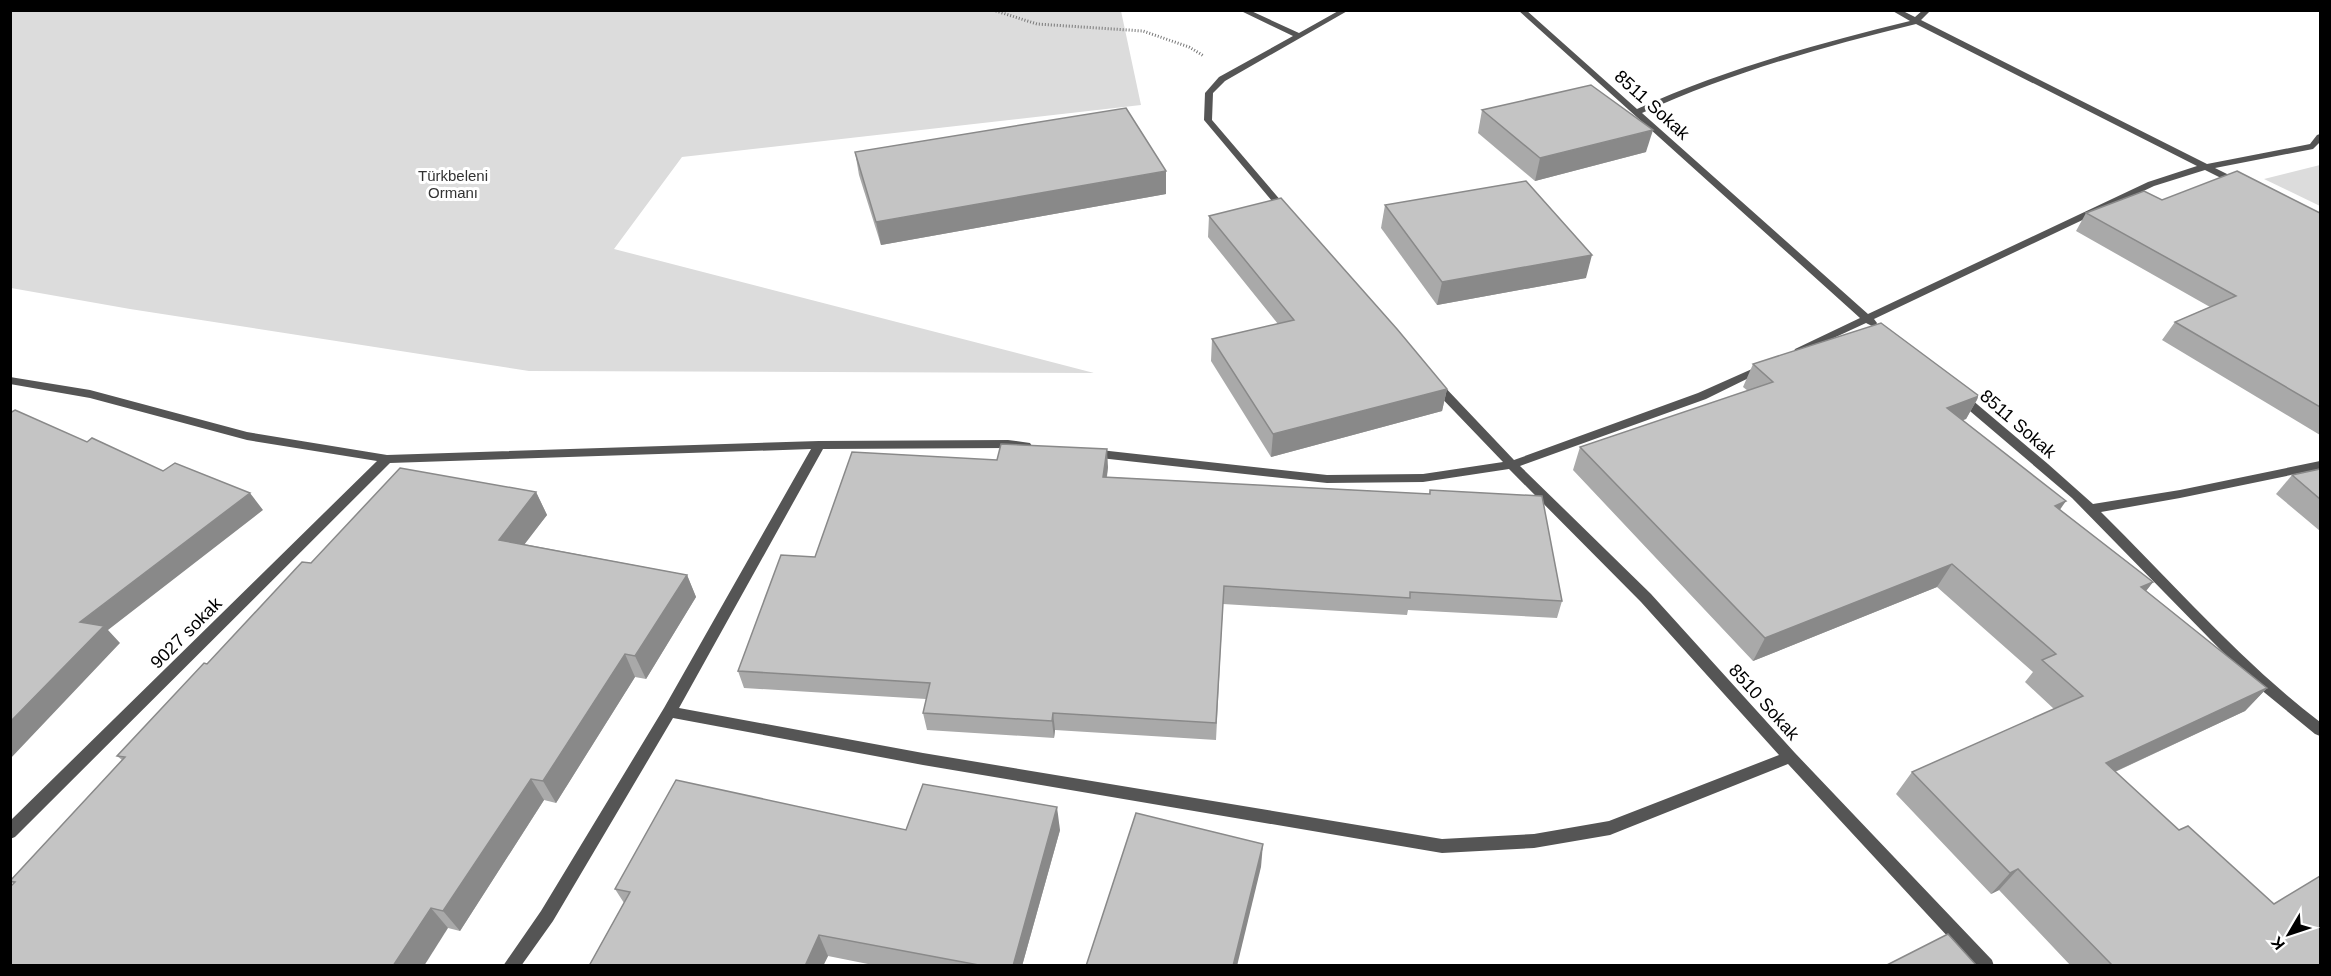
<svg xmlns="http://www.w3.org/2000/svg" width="2331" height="976" viewBox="0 0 2331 976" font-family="Helvetica,sans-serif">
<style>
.green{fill:#dcdcdc}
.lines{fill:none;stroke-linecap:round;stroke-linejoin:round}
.path{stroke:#777;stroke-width:3;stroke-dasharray:1 2;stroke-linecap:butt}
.minor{fill:#555;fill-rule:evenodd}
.wall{fill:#a9a9a9}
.shaded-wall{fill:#898989}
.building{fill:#c4c4c4;stroke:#898989;stroke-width:1.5}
.labels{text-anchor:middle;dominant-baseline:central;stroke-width:6;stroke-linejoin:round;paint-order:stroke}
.far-park-label{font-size:15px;fill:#333;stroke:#fff}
.street-label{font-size:18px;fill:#000;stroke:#fff}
</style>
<rect width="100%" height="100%" fill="#fff"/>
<g class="green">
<polygon points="10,11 1121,11 1141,105 682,157 614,249 1094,373 529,371 130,309 11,288"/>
<polygon points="2320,165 2320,206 2264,179"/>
</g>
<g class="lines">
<polyline class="path" points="993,10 1037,24 1143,31 1189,47 1204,56"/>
<g class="minor">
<polygon points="1239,10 1249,10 1299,33 1340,10 1349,10 1225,81 1213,93 1212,120 1288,209 1288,213 1282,213 1204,120 1205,93 1219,77 1293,36"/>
<path d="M1518,10H1526L1637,109C1725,69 1816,44 1910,21L1891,10H1901L1915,17L1923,10H1931L1921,20L2207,164L2310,144L2317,135L2320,134V142L2313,149L2215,168L2239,180V184H2233L2205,170L2154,186L1874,319L1877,323L1876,325L1872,326L1866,323L1799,354L1795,353L1794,351L1795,349L1860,318ZM1916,24L2197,166L2148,182L1868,314L1642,113C1730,73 1822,47 1916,24Z"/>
<polygon points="1761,365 1766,368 1765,370 1706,399 1520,466 1651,594 1795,753 1992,960 1994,966 1975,966 1788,764 1610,835 1534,848 1442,853 923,765 673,718 553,921 521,966 503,966 541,911 664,708 811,449 390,463 15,837 10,839 10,821 377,461 247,440 90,398 10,384 10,377 90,390 247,432 387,455 819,441 1008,440 1030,443 1032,446 1030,449 1008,448 823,449 679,708 923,753 1442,839 1534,834 1609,821 1779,755 1641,602 1509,469 1423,482 1327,483 1091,457 1087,456 1085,453 1087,450 1091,449 1327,475 1423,474 1503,462 1432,388 1430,385 1432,382 1440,382 1514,460 1698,393"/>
<path d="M1961,393L1965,394L2048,464L2093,504L2180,490L2320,461V469L2180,498L2101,512C2173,583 2239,660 2320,722V736L2315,734L2254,684L2072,498L1957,400L1955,397Z"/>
</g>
</g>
<g class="wall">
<polygon points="1482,110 1646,152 1535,181 1478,133"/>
<polygon points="855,152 1166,194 881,245 859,175"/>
<polygon points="2162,200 2320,213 2320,435 2162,340 2175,322 2210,307 2076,231 2086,213"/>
<polygon points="1385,205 1586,278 1437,305 1381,228"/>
<polygon points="1209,216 1447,389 1442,411 1271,457 1211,361 1212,339 1278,324 1208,237"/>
<polygon points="1753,364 1979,396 1966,419 1963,420 2060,510 2153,582 2146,591 2267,688 2245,711 2115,772 2320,966 2071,966 1999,890 1991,894 1896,794 1912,772 2054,709 2025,682 2033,672 1937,587 1753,661 1573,470 1580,447 1748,391 1743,387"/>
<polygon points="1108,467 1107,477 1429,494 1430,490 1562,601 1557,618 1408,610 1407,615 1223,604 1216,740 1055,730 1054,738 927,730 923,713 926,699 744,688 738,671 815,557"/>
<polygon points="2320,469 2320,531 2276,494 2292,475"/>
<polygon points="536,492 547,515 524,544 687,575 696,597 646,679 635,677 556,803 544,800 460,931 448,928 14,884 10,881 122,760 117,756 207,664 311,563"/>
<polygon points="906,830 1060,830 1022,966 878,966 828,956 823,966 589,966 624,903 615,889"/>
</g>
<g class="shaded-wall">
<polygon points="1653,130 1646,152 1535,181 1540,158"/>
<polygon points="1166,171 1166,194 881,245 876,222"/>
<polygon points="1592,255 1586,278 1437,305 1442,282"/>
<polygon points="1447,389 1442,411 1271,457 1273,434"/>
<polygon points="1979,396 1966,419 1934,430 1947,408"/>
<polygon points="1107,449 1108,467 1104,495 1103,477"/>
<polygon points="536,492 547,515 511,562 499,540"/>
<polygon points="250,493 263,510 108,630 120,643 10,759 10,722 80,622"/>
<polygon points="2066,501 2050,524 2055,506"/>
<polygon points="1952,564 1937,587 1753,661 1765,638"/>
<polygon points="687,575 696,597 646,679 635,656"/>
<polygon points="2153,582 2135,605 2141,587"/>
<polygon points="625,654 635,677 556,803 543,781"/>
<polygon points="2267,688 2245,711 2086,785 2106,763"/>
<polygon points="1053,713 1055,730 1054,738 1052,721"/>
<polygon points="531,779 544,800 460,931 443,911"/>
<polygon points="1057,807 1060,830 1022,966 1013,966"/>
<polygon points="1263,844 1261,867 1237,966 1233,966"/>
<polygon points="2018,869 1999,890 1991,894 2010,873"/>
<polygon points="431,908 448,928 424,966 393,966"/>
<polygon points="819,935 828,956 823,966 805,966"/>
</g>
<g class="building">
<polygon points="1591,85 1653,130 1540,158 1482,110"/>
<polygon points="1126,108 1166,171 876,222 855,152"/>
<polygon points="2237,171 2320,213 2320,407 2175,322 2236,296 2086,213 2144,191 2162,200"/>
<polygon points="1526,181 1592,255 1442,282 1385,205"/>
<polygon points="1281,198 1397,329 1447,389 1273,434 1212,339 1294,320 1209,216"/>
<polygon points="1881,323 1979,396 1947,408 2066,501 2055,506 2153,582 2141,587 2267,688 2106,763 2179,830 2188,826 2274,904 2320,876 2320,966 2113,966 2018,869 2010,873 1912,772 2083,696 2042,660 2056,654 1952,564 1765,638 1580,447 1773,382 1753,364"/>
<polygon points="15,410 87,442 92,438 163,471 175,463 250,493 80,622 104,626 10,722 10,413"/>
<polygon points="1001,444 1107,449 1103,477 1430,494 1430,490 1542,496 1562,601 1410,592 1410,598 1224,586 1216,723 1053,713 1052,721 923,713 930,683 738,671 781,555 815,557 852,452 997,460"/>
<polygon points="400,468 536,492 499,540 687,575 635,656 625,654 543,781 531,779 443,911 431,908 393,966 10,966 10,887 15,882 10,881 125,757 117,756 204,663 207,664 302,562 311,563"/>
<polygon points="2320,469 2320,499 2292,475"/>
<polygon points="676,780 906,830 923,784 1057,807 1013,966 984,966 819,935 805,966 589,966 630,892 615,889"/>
<polygon points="1136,813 1263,844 1233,966 1086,966"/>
<polygon points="1948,934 1977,966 1885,966"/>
</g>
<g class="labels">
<g class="far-park-label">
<text x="453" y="175">Türkbeleni<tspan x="453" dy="17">Ormanı</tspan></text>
</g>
<g class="street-label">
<text transform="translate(1652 105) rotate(42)">8511 Sokak</text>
<text transform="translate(2018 424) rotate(41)">8511 Sokak</text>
<text transform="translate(186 633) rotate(-45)">9027 sokak</text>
<text transform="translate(1764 702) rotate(48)">8510 Sokak</text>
</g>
</g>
<rect width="2331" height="976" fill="none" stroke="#000000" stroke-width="24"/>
<g transform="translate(2289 934) rotate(231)" stroke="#ffffff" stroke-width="4.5" paint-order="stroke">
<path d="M0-4.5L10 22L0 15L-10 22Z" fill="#000000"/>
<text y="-9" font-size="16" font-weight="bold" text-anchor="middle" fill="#000000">K</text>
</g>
</svg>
